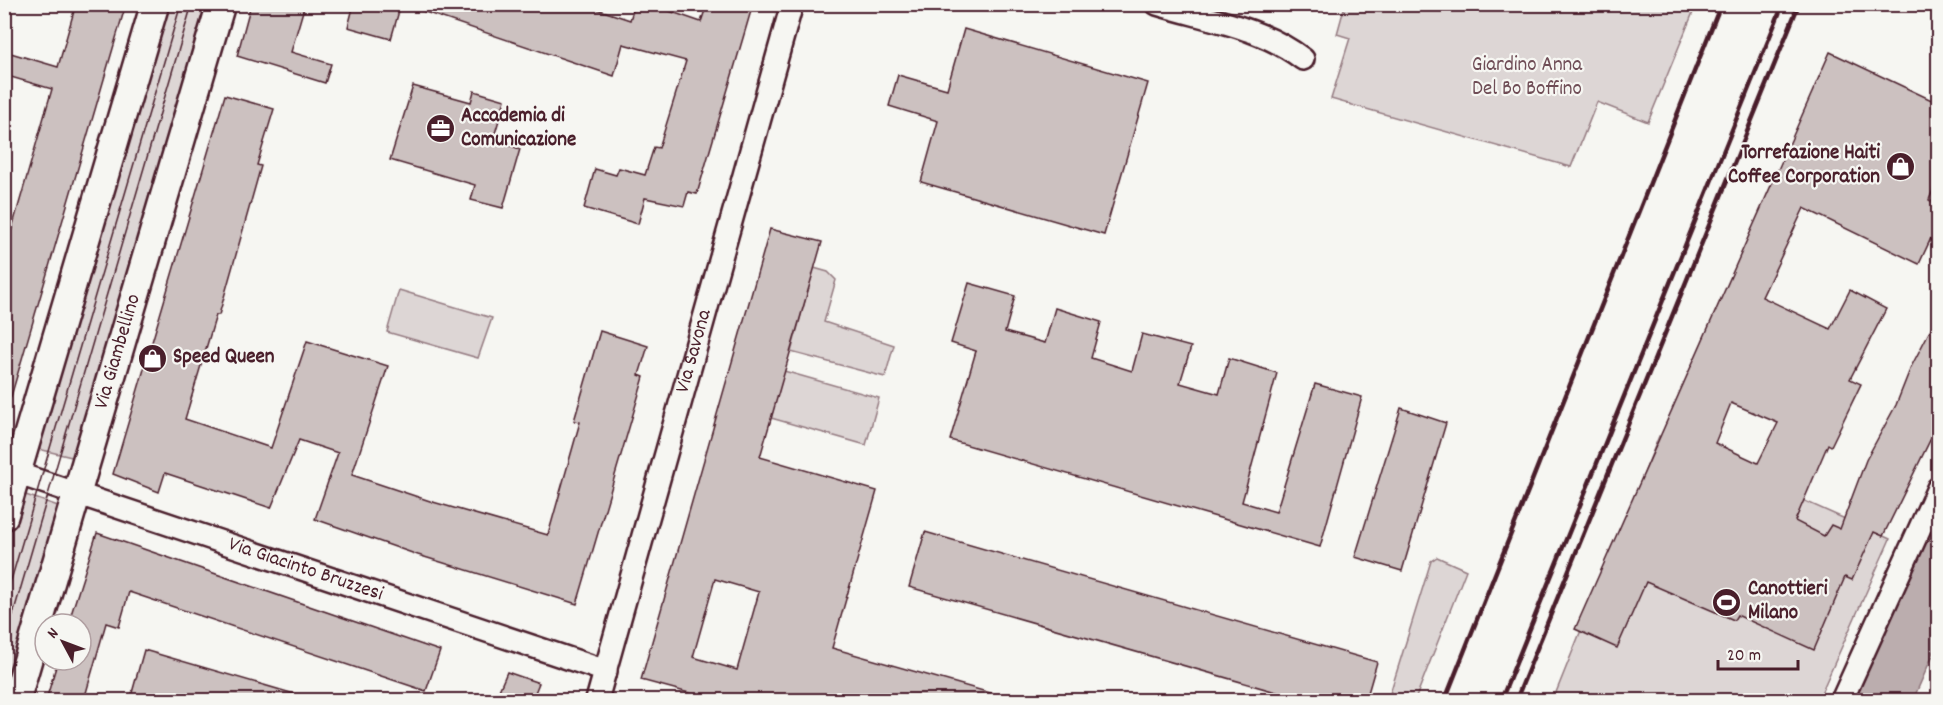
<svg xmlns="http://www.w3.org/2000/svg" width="1943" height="705" viewBox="0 0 1943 705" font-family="Dekko,sans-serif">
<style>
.green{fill:#ddd6d5;stroke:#947a80;stroke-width:1.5}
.water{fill:#bbadae;stroke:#8e747a;stroke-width:1.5}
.building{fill:#ccc1c0;stroke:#4a1f2b;stroke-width:1.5;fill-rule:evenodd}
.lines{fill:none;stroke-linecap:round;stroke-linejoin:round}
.minor-casing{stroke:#4a1f2b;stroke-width:26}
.tertiary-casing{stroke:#4a1f2b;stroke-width:32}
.minor{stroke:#f6f6f2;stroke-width:21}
.tertiary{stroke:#f6f6f2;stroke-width:27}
.tram{stroke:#4a1f2b;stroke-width:1.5}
.rail{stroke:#4a1f2b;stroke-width:4.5}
.labels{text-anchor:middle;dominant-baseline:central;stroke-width:4.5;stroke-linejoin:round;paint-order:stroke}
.park-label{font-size:21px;fill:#6f4d56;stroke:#f6f6f2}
.poi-label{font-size:21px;font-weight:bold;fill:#4a1f2b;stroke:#f6f6f2;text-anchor:start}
.street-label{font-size:21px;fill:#4a1f2b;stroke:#f6f6f2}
</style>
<rect width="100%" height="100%" fill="#f6f6f2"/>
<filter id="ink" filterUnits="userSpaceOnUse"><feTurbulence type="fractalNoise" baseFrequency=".0167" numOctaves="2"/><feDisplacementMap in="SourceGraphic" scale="12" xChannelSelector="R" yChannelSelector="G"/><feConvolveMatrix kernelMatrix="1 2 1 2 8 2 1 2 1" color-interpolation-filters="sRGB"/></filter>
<g filter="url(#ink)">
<g class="green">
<polygon points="163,5 207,5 80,459 30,447"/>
<polygon points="1345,5 1345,4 1696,5 1648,122 1597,102 1571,167 1331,99 1350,38 1337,34"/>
<polygon points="814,268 828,272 836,280 824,322 894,345 885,377 791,352"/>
<polygon points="399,290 492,318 478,358 387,332"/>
<polygon points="784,371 879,398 866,445 771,418"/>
<polygon points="1659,436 1890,539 1818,700 1553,700"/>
<polygon points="17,492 64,508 4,700 4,533"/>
<polygon points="1437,557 1466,570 1415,700 1388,700 1431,561"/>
</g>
<polygon class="water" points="1938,496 1938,643 1913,700 1846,700"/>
<g class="building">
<polygon points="76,4 126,4 10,400 4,399 4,256 52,89 4,75 4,51 58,67"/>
<polygon points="251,4 305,4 291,52 331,64 325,83 237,56"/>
<polygon points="354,4 401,4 391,39 348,27"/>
<polygon points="413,4 582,4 630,20 635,4 649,4 701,22 707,4 753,4 697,194 688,192 684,206 645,198 638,224 584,208 595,169 616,175 619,168 645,175 654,147 659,148 686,61 623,44 614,76 413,8"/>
<polygon points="964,29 1148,83 1104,235 921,182 938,121 889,106 898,75 947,89"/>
<path d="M1830,52L1938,103V178L1929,200L1938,205V223L1919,264L1804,208L1762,297L1830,329L1850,290L1886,309L1850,379L1861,384L1831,446L1828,444L1795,521L1824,536L1831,525L1840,529L1866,460L1896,405L1911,367L1938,315V424L1883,536L1874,532L1852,580L1845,577L1814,650L1737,615L1734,620L1646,582L1617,648L1575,629ZM1731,403L1778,423L1758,463L1715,443Z"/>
<polygon points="413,86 471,102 474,91 505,100 493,140 520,149 503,208 471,200 475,185 390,160"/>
<polygon points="225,95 274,109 257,165 261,166 219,315 216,315 185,419 271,448 307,341 388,366 352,475 433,502 548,535 580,422 574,421 600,331 648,346 639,375 644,377 577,604 418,555 315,519 338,453 299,440 271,508 165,473 159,492 113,474"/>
<path d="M770,229L822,242L760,457L877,491L832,648L994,694L993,700H715L641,680ZM715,579L759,592L737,670L693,657Z"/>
<polygon points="969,283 1015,296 1005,332 1045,343 1055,308 1101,322 1091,358 1132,371 1142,334 1191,347 1180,383 1219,394 1229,358 1277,373 1242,502 1276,512 1315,384 1362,397 1320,547 950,440 976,351 951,343"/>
<polygon points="1401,408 1446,423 1402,571 1355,557"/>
<polygon points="925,532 1377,662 1366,700 1304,700 909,587"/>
<polygon points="97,533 440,651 426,691 129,592 119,627 106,623 84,700 46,700 58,660 81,660 81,624 68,624"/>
<polygon points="144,650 298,695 297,700 130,700"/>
<polygon points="507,672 539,683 532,700 495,700"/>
</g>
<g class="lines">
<defs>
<g id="minor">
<path d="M1157,4C1206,19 1262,27 1303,59"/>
<path id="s1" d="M4,469L606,671"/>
<path id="s2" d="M597,700L792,4"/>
<polyline points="1842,700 1938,488"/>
</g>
<g id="tertiary">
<polyline points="4,516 155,4"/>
<path id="s3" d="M16,700L221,4"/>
</g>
</defs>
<use href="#minor" class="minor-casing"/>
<use href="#tertiary" class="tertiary-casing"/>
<use href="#minor" class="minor"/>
<use href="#tertiary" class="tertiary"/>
<g class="tram">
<polyline points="4,604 181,4"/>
<polyline points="4,645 192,4"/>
<polyline points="1938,700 1938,699"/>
</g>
<g class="rail">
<polyline points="1445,700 1721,4"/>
<polyline points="1501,700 1783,4"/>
<polyline points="1516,700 1799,4"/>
</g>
</g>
</g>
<defs>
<symbol id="office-disc" viewBox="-11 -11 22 22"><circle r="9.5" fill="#4a1f2b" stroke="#f6f6f2"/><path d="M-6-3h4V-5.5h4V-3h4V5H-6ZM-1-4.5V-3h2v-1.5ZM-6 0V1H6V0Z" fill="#fff"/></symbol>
<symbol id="shop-disc" viewBox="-11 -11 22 22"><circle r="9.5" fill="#4a1f2b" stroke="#f6f6f2"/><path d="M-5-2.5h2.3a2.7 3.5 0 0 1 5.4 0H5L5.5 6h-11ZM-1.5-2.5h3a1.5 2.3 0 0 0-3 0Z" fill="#fff"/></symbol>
<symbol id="stadium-disc" viewBox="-11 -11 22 22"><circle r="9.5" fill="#4a1f2b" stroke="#f6f6f2"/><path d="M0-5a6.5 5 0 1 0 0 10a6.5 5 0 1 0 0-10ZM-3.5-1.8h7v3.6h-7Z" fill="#fff"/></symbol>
</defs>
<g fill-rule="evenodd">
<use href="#office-disc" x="424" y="112" width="33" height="33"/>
<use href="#shop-disc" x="1884" y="150" width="33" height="33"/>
<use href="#shop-disc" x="136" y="342" width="33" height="33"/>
<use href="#stadium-disc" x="1710" y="586" width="33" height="33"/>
</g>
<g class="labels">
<g class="park-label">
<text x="1527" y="66">Giardino Anna<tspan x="1527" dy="24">Del Bo Boffino</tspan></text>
</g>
<g class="poi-label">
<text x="461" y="117">Accademia di<tspan x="461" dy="24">Comunicazione</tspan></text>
<text x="1880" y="154" text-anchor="end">Torrefazione Haiti<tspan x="1880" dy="24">Coffee Corporation</tspan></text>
<text x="173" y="358">Speed Queen</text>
<text x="1748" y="590">Canottieri<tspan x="1748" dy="24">Milano</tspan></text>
</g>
<g class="street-label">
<text stroke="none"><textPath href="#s3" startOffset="363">Via Giambellino</textPath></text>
<text stroke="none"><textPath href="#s2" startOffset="362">Via Savona</textPath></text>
<text stroke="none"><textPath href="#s1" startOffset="318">Via Giacinto Bruzzesi</textPath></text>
</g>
</g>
<rect width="1943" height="705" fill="none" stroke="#f6f6f2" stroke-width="24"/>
<rect x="12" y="12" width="1919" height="681" fill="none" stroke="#4a1f2b" stroke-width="2" filter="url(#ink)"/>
<g transform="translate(63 642) rotate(311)"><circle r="28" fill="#f6f6f2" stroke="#b1a0a2" stroke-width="1.5"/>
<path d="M0-4.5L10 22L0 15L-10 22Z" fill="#4a1f2b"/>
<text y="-9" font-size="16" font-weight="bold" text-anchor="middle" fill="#4a1f2b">N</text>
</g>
<path d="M1718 660v9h80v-9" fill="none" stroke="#4a1f2b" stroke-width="3"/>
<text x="1727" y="660" font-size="18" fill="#4a1f2b" stroke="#f6f6f2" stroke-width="4.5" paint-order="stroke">20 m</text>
</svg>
